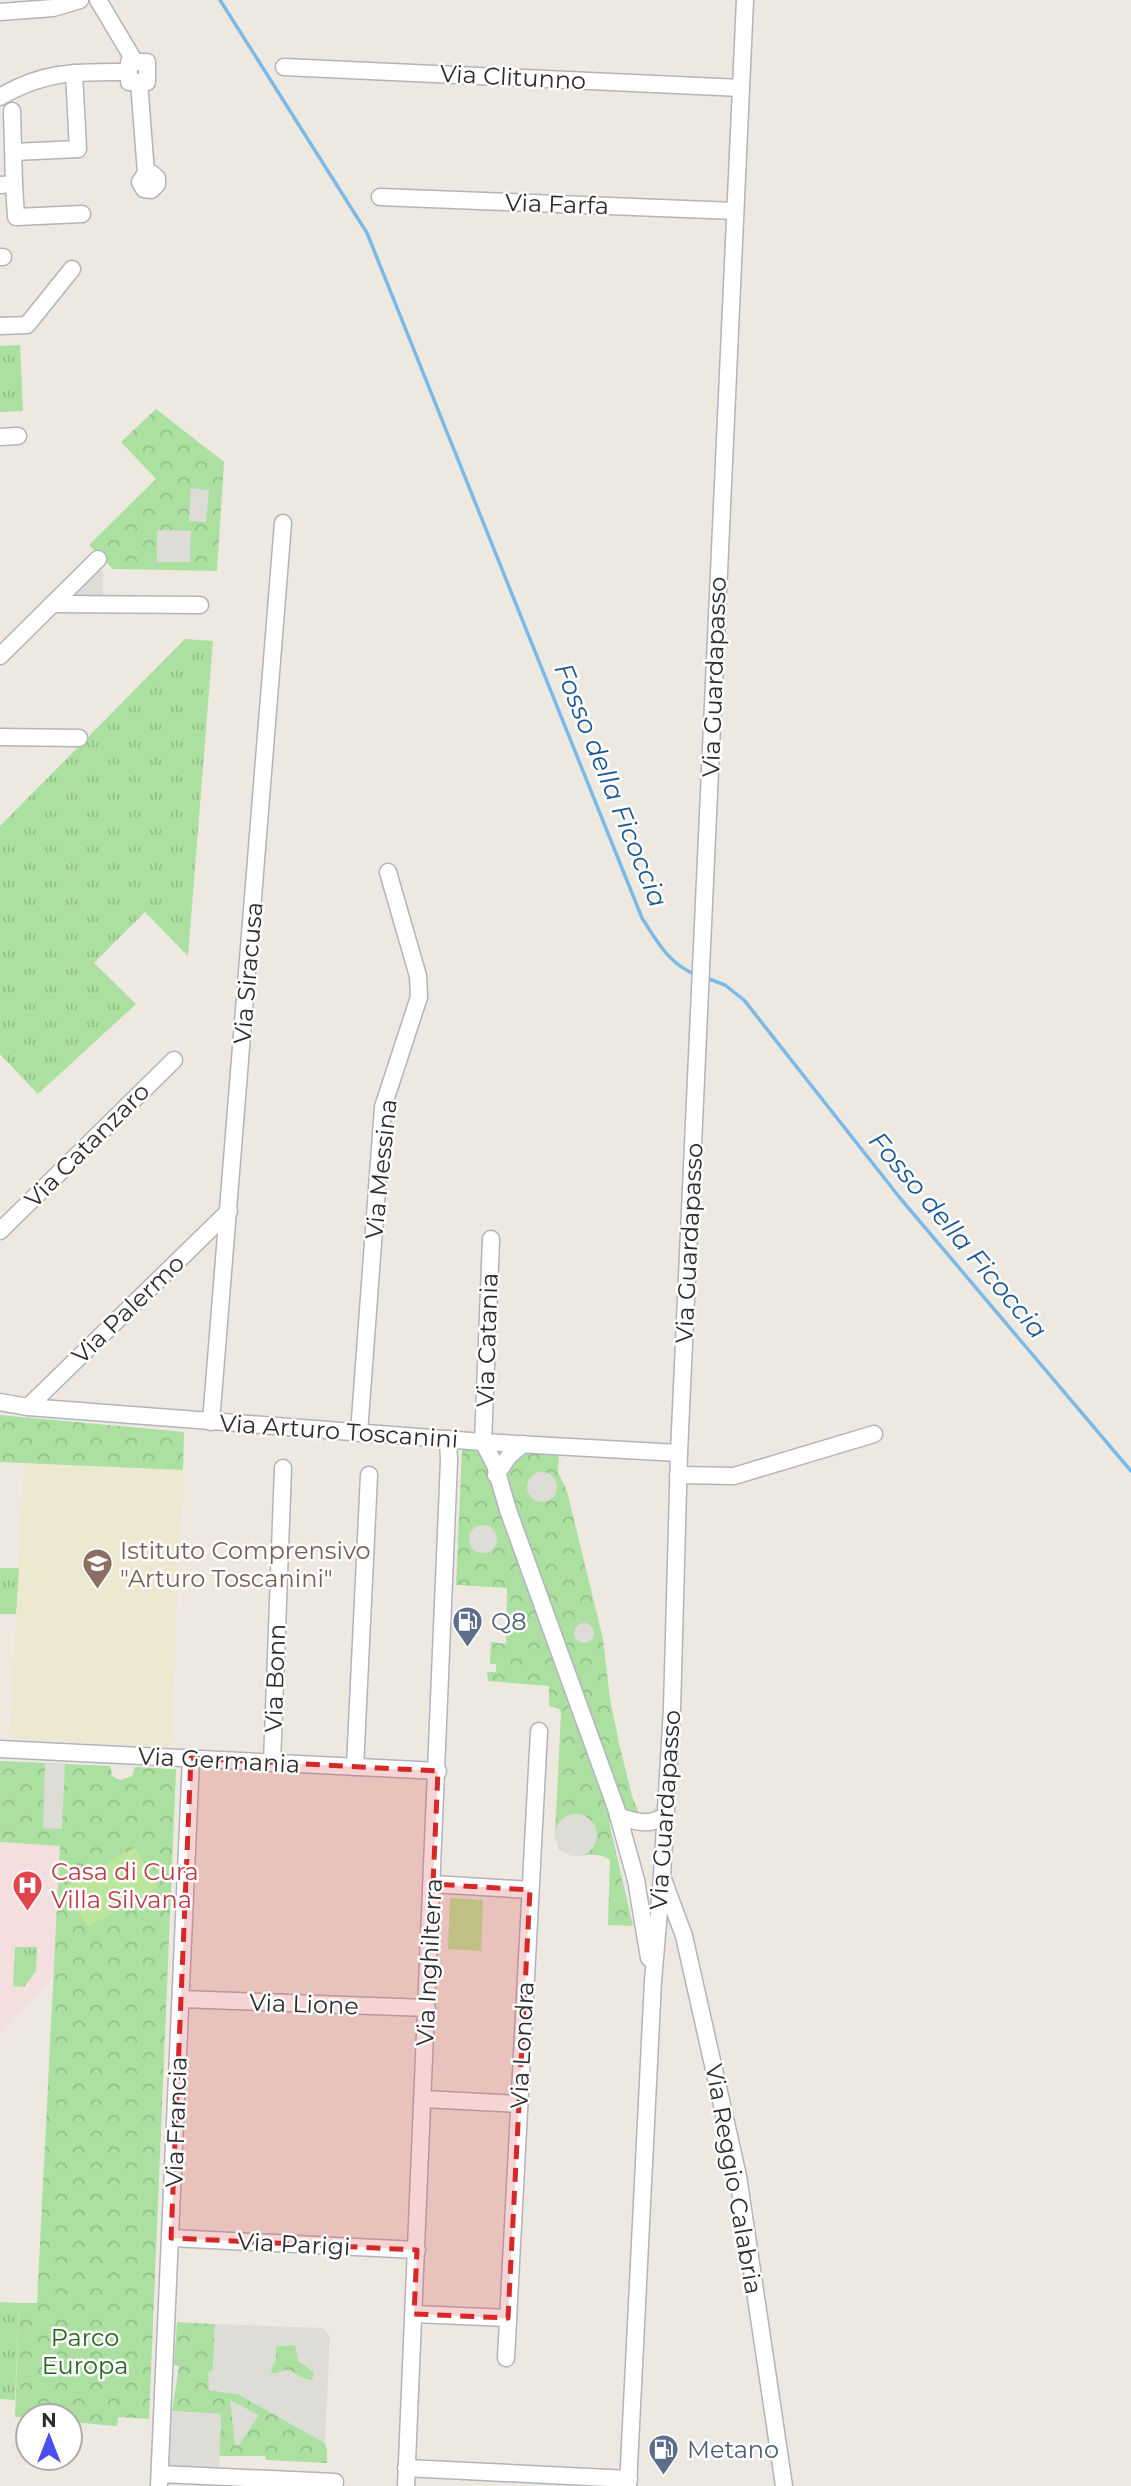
<svg xmlns="http://www.w3.org/2000/svg" width="1131" height="2486" viewBox="0 0 1131 2486" font-family="Montserrat,sans-serif">
<style>
.education{fill:#ede8d0}
.medical{fill:#f3e0de}
.grass{fill:url(#grass-tufts)}
.park{fill:url(#park-crowns)}
.pitch{fill:#bbe69c}
.plaza{fill:#dddcd6;fill-rule:evenodd}
.lines{fill:none;stroke-linecap:round;stroke-linejoin:round}
.stream{stroke:#7ab9e8;stroke-width:3.5}
.minor-casing{stroke:#b3b3bf;stroke-width:19}
.minor{stroke:#fff;stroke-width:16}
.marked{fill:#d62828;fill-opacity:0.2;stroke:#d62828;stroke-width:5;stroke-dasharray:14 9;stroke-linejoin:round}
.labels{text-anchor:middle;dominant-baseline:central;stroke-width:5;stroke-linejoin:round;paint-order:stroke}
.street-label{font-size:24px;fill:#2c2c2c;stroke:#fff}
.education-label{font-size:24px;fill:#785e54;stroke:#fff;text-anchor:start}
.service-label{font-size:24px;fill:#4e5e75;stroke:#fff;text-anchor:start}
.health-label{font-size:24px;fill:#be3a42;stroke:#fff;text-anchor:start}
.park-label{font-size:24px;fill:#23661f;stroke:#fff}
.water-label{font-size:26px;font-style:italic;fill:#165697;stroke:#fff}
</style>
<defs>
<pattern id="grass-tufts" width="24" height="20" patternUnits="userSpaceOnUse" patternTransform="scale(1.75)"><rect width="24" height="20" fill="#abe0a0"/><path d="M3 7l-1-3M5 7V3M7 7l1-3M15 17l-1-3M17 17v-4M19 17l1-3" fill="none" stroke="#93c08a"/></pattern>
<pattern id="park-crowns" width="20" height="18" patternUnits="userSpaceOnUse" patternTransform="scale(1.75)"><rect width="20" height="18" fill="#abe0a0"/><path d="M2 6a3 3 0 1 1 6 0M12 15a3 3 0 1 1 6 0" fill="none" stroke="#93c08a"/></pattern>
</defs>
<rect width="100%" height="100%" fill="#ede9e0"/>
<polygon class="education" points="24,1463 183,1470 170,1747 10,1738"/>
<polygon class="medical" points="0,1842 60,1846 53,1978 0,2035"/>
<g class="grass">
<polygon points="20,345 23,411 0,412 0,346"/>
<polygon points="185,639 213,641 188,956 145,912 94,963 136,1004 38,1094 0,1054 0,826"/>
<polygon points="0,1568 19,1568 16,1614 0,1614"/>
<polygon points="15,1947 37,1947 36,1971 24,1987 13,1986"/>
<polygon points="0,2302 19,2303 15,2400 0,2399"/>
</g>
<g class="park">
<polygon points="156,409 224,462 217,571 113,569 89,545 156,479 121,442"/>
<polygon points="0,1415 184,1432 183,1470 0,1462"/>
<path d="M467,1446L559,1452L558,1472L567,1491L603,1639L610,1699L619,1743L632,1796L639,1813L653,1812L657,1805L654,1814L650,1816L629,1814L609,1822L633,1926L608,1925L610,1860C594,1849 581,1862 559,1849L555,1834L561,1713L559,1709L549,1706V1686L488,1681L487,1672H496V1664H490L491,1642L506,1644L507,1588L456,1585L462,1449Z"/>
<polygon points="0,1761 110,1766 113,1777 121,1780 132,1776 135,1767 176,1769 149,2419 118,2417 117,2426 70,2422 70,2416 15,2417 19,2303 37,2303 60,1846 0,1842"/>
<polygon points="177,2322 215,2324 213,2371 209,2390 238,2394 325,2443 327,2451 327,2463 266,2460 265,2456 219,2456 221,2414 172,2411 179,2366 174,2365"/>
<path d="M293,2344L297,2347L298,2361L313,2370L315,2375L312,2380C297,2381 295,2364 275,2374L270,2372L276,2358L274,2347Z"/>
</g>
<g class="pitch">
<polygon points="135,1847 158,1887 88,1927 65,1887"/>
<polygon points="450,1898 483,1900 481,1951 448,1949"/>
</g>
<g class="plaza">
<polygon points="191,488 209,490 206,522 189,521"/>
<polygon points="157,530 191,531 190,562 157,562"/>
<polygon points="97,571 103,571 103,599 73,597"/>
<circle cx="542" cy="1487" r="15"/>
<circle cx="483" cy="1539" r="14"/>
<circle cx="584" cy="1633" r="10"/>
<polygon points="45,1763 65,1764 62,1829 43,1828"/>
<circle cx="576" cy="1835" r="21"/>
<path d="M215,2324L323,2328L330,2336L325,2443L238,2394L209,2390L208,2372L213,2370ZM295,2345L298,2360L314,2373L312,2380H305L292,2371L285,2370L275,2374L270,2372L276,2357V2346Z"/>
<polygon points="230,2400 259,2415 239,2445 235,2445"/>
<polygon points="167,2411 221,2414 219,2470 165,2467"/>
</g>
<g class="lines">
<g class="stream">
<path d="M220,0L367,233L642,918C657,941 669,965 697,975"/>
<polyline points="704,977 725,985 744,1000 900,1198 1131,1471"/>
</g>
<defs>
<g id="minor">
<polyline points="98,0 135,62"/>
<polyline points="0,12 53,8 80,0"/>
<rect x="129" y="62" width="18" height="20"/>
<polyline points="284,67 741,88"/>
<polyline points="139,82 146,173 140,182 144,189 151,190 157,184 157,178 151,173 146,173"/>
<path d="M0,97C45,70 79,72 129,72"/>
<polyline points="14,152 78,149 74,73"/>
<polyline points="14,184 16,217 82,214"/>
<polyline points="0,185 14,184 12,111"/>
<polyline points="380,197 735,211"/>
<polyline points="0,257 3,257"/>
<polyline points="0,326 27,325 72,269"/>
<polyline points="0,437 18,436"/>
<polyline points="52,604 200,605"/>
<polyline points="0,656 98,559"/>
<polyline points="0,737 79,738"/>
<polyline points="0,1231 174,1060"/>
<polyline points="491,1239 483,1442 495,1465 508,1510 616,1808 636,1880 649,1958"/>
<polyline points="0,1402 28,1407 483,1442 679,1453"/>
<polyline points="28,1407 229,1211"/>
<polyline points="211,1422 283,523"/>
<polyline points="359,1433 383,1107 419,997 418,976 388,872"/>
<polyline points="496,1475 509,1456 523,1444"/>
<polyline points="678,1475 734,1476 874,1434"/>
<polyline points="0,1749 438,1771"/>
<polyline points="272,1763 283,1468"/>
<polyline points="355,1767 369,1475"/>
<path d="M618,1816C636,1822 650,1827 666,1815"/>
<polyline points="663,1879 684,1936 738,2176 784,2486"/>
<polyline points="433,1884 530,1890"/>
<polyline points="181,1999 427,2008"/>
<polyline points="423,2099 519,2104"/>
<polyline points="171,2238 417,2250"/>
<polyline points="414,2314 508,2318"/>
<polyline points="506,2358 539,1731"/>
<polyline points="406,2468 629,2479"/>
<polyline points="160,2474 335,2482"/>
<polyline points="159,2486 191,1758"/>
<polyline points="406,2486 449,1461 448,1439"/>
<polyline points="628,2486 653,1981 662,1876 672,1709 679,1453 745,0"/>
</g>
</defs>
<use href="#minor" class="minor-casing"/>
<use href="#minor" class="minor"/>
</g>
<path class="marked" d="M191,1758L438,1771L433,1884L530,1890L508,2318L414,2314L417,2250L171,2238Z"/>
<defs>
<symbol id="school-pin" viewBox="-11 -11 22 30"><path d="M0 17L-7.5 6A9.5 9.5 0 1 1 7.5 6Z" fill="#8d6e63" stroke="#fff"/><path d="M0-5L7-2L0 1L-7-2ZM-4 1L0 2.5L4 1V4Q0 6-4 4Z" fill="#fff"/></symbol>
<symbol id="fuel-pin" viewBox="-11 -11 22 30"><path d="M0 17L-7.5 6A9.5 9.5 0 1 1 7.5 6Z" fill="#5c6f8a" stroke="#fff"/><path d="M-5.5-6h7V0h2V4h1.3V-2.5L3-4.5l.8-.8L6-3V5H2.5V1h-1V6h-7ZM-4.2-4.7v3.2H.2V-4.7Z" fill="#fff"/></symbol>
<symbol id="hospital-pin" viewBox="-11 -11 22 30"><path d="M0 17L-7.5 6A9.5 9.5 0 1 1 7.5 6Z" fill="#e0444e" stroke="#fff"/><path d="M-5-5h3v3.5h4V-5h3V5h-3V1.5h-4V5h-3Z" fill="#fff"/></symbol>
</defs>
<g fill-rule="evenodd">
<use href="#school-pin" x="80" y="1546" width="35" height="47"/>
<use href="#fuel-pin" x="450" y="1604" width="35" height="47"/>
<use href="#hospital-pin" x="10" y="1868" width="35" height="47"/>
<use href="#fuel-pin" x="646" y="2432" width="35" height="47"/>
</g>
<g class="labels">
<g class="street-label">
<text transform="translate(513 77) rotate(3)">Via Clitunno</text>
<text transform="translate(557 204) rotate(2)">Via Farfa</text>
<text transform="translate(714 677) rotate(-88)">Via Guardapasso</text>
<text transform="translate(248 973) rotate(-85)">Via Siracusa</text>
<text transform="translate(87 1145) rotate(-45)">Via Catanzaro</text>
<text transform="translate(381 1169) rotate(-84)">Via Messina</text>
<text transform="translate(689 1243) rotate(-87)">Via Guardapasso</text>
<text transform="translate(128 1309) rotate(-44)">Via Palermo</text>
<text transform="translate(487 1340) rotate(-88)">Via Catania</text>
<text transform="translate(339 1431) rotate(4)">Via Arturo Toscanini</text>
<text transform="translate(275 1678) rotate(-88)">Via Bonn</text>
<text transform="translate(219 1760) rotate(3)">Via Germania</text>
<text transform="translate(665 1810) rotate(-86)">Via Guardapasso</text>
<text transform="translate(429 1962) rotate(-87)">Via Inghilterra</text>
<text transform="translate(304 2004) rotate(2)">Via Lione</text>
<text transform="translate(522 2045) rotate(-87)">Via Londra</text>
<text transform="translate(176 2122) rotate(-88)">Via Francia</text>
<text transform="translate(734 2179) rotate(80)">Via Reggio Calabria</text>
<text transform="translate(294 2244) rotate(3)">Via Parigi</text>
</g>
<g class="education-label">
<text x="120" y="1550">Istituto Comprensivo<tspan x="120" dy="28">"Arturo Toscanini"</tspan></text>
</g>
<g class="service-label">
<text x="491" y="1621">Q8</text>
<text x="687" y="2449">Metano</text>
</g>
<g class="health-label">
<text x="51" y="1871">Casa di Cura<tspan x="51" dy="28">Villa Silvana</tspan></text>
</g>
<g class="park-label">
<text x="85" y="2337">Parco<tspan x="85" dy="28">Europa</tspan></text>
</g>
<g class="water-label">
<text transform="translate(611 785) rotate(68)">Fosso della Ficoccia</text>
<text transform="translate(958 1235) rotate(50)">Fosso della Ficoccia</text>
</g>
</g>
<g transform="translate(49 2437)"><circle r="33" fill="#ffffff" stroke="#ababab" stroke-width="2"/>
<path d="M0-5L12 26L0 18L-12 26Z" fill="#4a4fef"/>
<text y="-10" font-size="19" font-weight="bold" text-anchor="middle" fill="#2c2c2c">N</text>
</g>
</svg>
